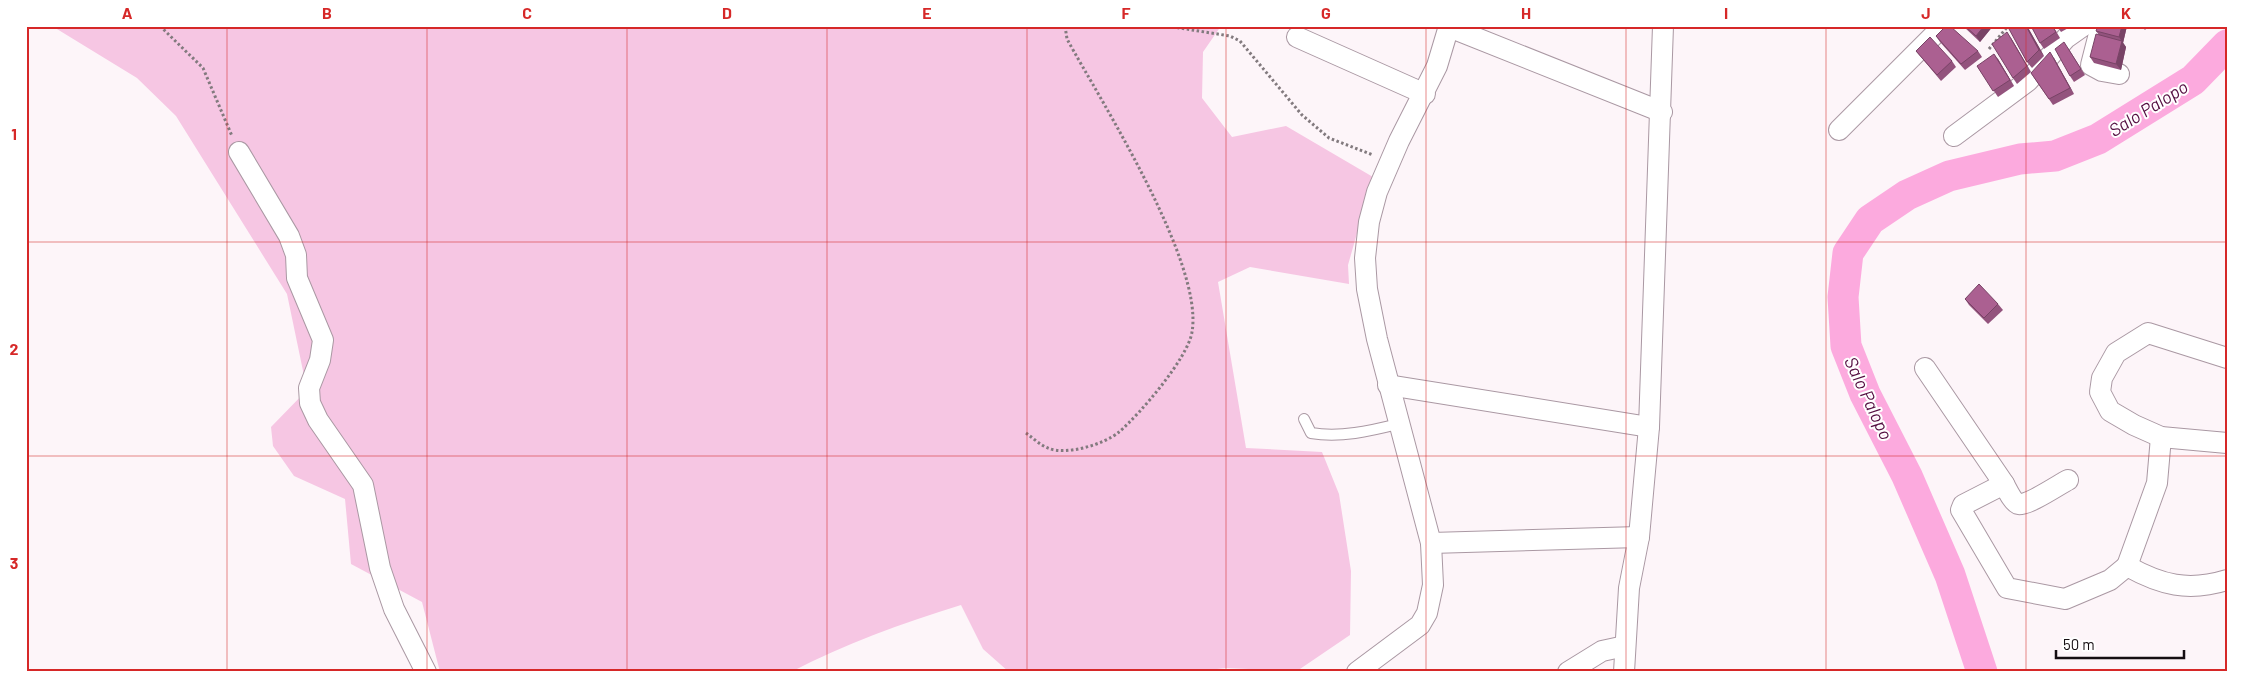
<svg xmlns="http://www.w3.org/2000/svg" width="2253" height="698" viewBox="0 0 2253 698" font-family="Barlow,sans-serif">
<style>
.green{fill:#f6c6e3}
.lines{fill:none;stroke-linecap:round;stroke-linejoin:round}
.river{stroke:#fcaade;stroke-width:31}
.service-casing{stroke:#aa98a3;stroke-width:12}
.minor-casing{stroke:#aa98a3;stroke-width:22}
.path{stroke:#827a7e;stroke-width:3;stroke-dasharray:2.5 2.5;stroke-linecap:butt}
.service{stroke:#fff;stroke-width:10}
.minor{stroke:#fff;stroke-width:20}
.wall{fill:#93537d}
.shaded-wall{fill:#784366}
.building{fill:#ab6091;stroke:#784366}
.grid{fill:none;stroke:#d62828;stroke-width:1;stroke-opacity:0.55}
.labels{text-anchor:middle;dominant-baseline:central;stroke-width:4;stroke-linejoin:round;paint-order:stroke}
.water-label{font-size:18px;font-style:italic;fill:#540e41;stroke:#fff}
.neatline{fill:none;stroke:#d62828;stroke-width:2}
.grid-label{font-size:16px;text-anchor:middle;font-weight:bold;fill:#d62828}
</style>
<rect width="100%" height="100%" fill="#fdf5f9"/>
<path class="green" d="M52,26H1221L1203,52L1202,98L1232,137L1286,126L1373,177L1348,265L1349,284L1250,267L1218,282L1246,448L1322,452L1339,494L1351,571L1350,635L1297,671L1226,668L1190,672H1009L983,649L961,605C902,623 845,644 791,672H440L422,602L351,564L345,499L294,476L273,446L271,427L307,390L287,294L176,116L137,78Z"/>
<g class="lines">
<polyline class="river" points="1982,672 1950,575 1907,476 1865,394 1846,346 1843,297 1848,253 1870,220 1907,195 1949,176 2020,159 2055,156 2098,139 2193,80 2227,45"/>
<defs>
<path id="service" d="M1304,419L1311,433C1340,438 1370,431 1398,424"/>
<g id="minor">
<polyline points="2101,26 2091,65 2102,71 2119,74"/>
<polyline points="1449,27 1662,112"/>
<polyline points="1297,37 1425,94"/>
<polyline points="1839,130 1943,26"/>
<polyline points="1954,136 2028,81 2066,38 2083,26"/>
<polyline points="239,152 289,236 296,255 297,278 323,340 320,360 309,388 310,403 318,420 363,485 380,568 394,609 426,672"/>
<polyline points="2227,358 2148,333 2116,353 2102,378 2100,392 2110,411 2134,425 2161,437 2227,443"/>
<path d="M1925,368L2004,484L1963,505L1961,510L2007,588L2065,599L2110,580L2127,566C2161,585 2188,592 2227,580"/>
<polyline points="1388,385 1649,427"/>
<path d="M2004,484C2007,489 2012,501 2018,504C2026,507 2060,484 2068,480"/>
<polyline points="1431,543 1639,537"/>
<polyline points="2127,566 2157,483 2161,437"/>
<polyline points="1357,672 1420,625 1427,613 1433,585 1431,543 1377,339 1367,289 1365,258 1369,222 1377,192 1399,141 1437,66 1449,26"/>
<polyline points="1568,672 1602,651 1625,646"/>
<polyline points="1624,672 1629,588 1639,537 1649,427 1663,26"/>
</g>
</defs>
<use href="#service" class="service-casing"/>
<use href="#minor" class="minor-casing"/>
<g class="path">
<polyline points="160,26 203,68 232,136"/>
<polyline points="1167,26 1230,36 1240,41 1302,115 1329,138 1373,155"/>
<polyline points="1989,49 2008,26"/>
<path d="M1026,433C1033,438 1040,445 1048,448C1066,456 1105,444 1119,432C1140,414 1188,358 1192,332C1204,263 1102,103 1067,39L1065,26"/>
</g>
<use href="#service" class="service"/>
<use href="#minor" class="minor"/>
</g>
<g class="wall">
<polygon points="1963,26 1993,26 1980,42"/>
<polygon points="2012,26 2027,26 2044,56 2032,68 2027,62"/>
<polygon points="2053,26 2060,38 2044,49 2040,43"/>
<polygon points="2057,26 2072,26 2061,32"/>
<polygon points="2127,26 2123,43 2126,47 2121,70 2094,63 2090,57 2099,35 2096,31"/>
<polygon points="1936,36 1978,51 1982,57 1965,70 1940,42"/>
<polygon points="2011,38 2031,72 2017,84 2013,78"/>
<polygon points="2068,48 2085,75 2074,82 2070,76"/>
<polygon points="1916,51 1952,61 1956,67 1941,81"/>
<polygon points="2054,58 2074,94 2053,105 2031,73"/>
<polygon points="1998,59 2014,86 1998,97 1977,66"/>
<polygon points="1965,299 1998,304 2003,310 1988,324 1969,305"/>
</g>
<g class="shaded-wall">
<polygon points="1984,26 1993,26 1980,42 1976,36"/>
<polygon points="2026,26 2027,26 2044,56 2039,50"/>
<polygon points="2122,26 2127,26 2123,43 2119,37"/>
<polygon points="2142,26 2148,26 2145,30"/>
<polygon points="2007,32 2011,38 2031,72 2027,66"/>
<polygon points="2122,41 2126,47 2121,70 2116,64"/>
<polygon points="2050,52 2054,58 2074,94 2070,88"/>
<polygon points="1994,54 1998,59 2014,86 2010,80"/>
</g>
<g class="building">
<polygon points="1946,26 1950,26 1978,51 1961,64 1936,36"/>
<polygon points="1965,26 1984,26 1976,36"/>
<polygon points="2012,26 2026,26 2039,50 2027,62 2009,29"/>
<polygon points="2031,26 2052,26 2056,32 2040,43"/>
<polygon points="2098,26 2122,26 2119,37 2096,31"/>
<polygon points="2007,32 2027,66 2013,78 1992,44"/>
<polygon points="2096,34 2122,41 2116,64 2090,57"/>
<polygon points="1930,37 1952,61 1937,75 1916,51"/>
<polygon points="2064,42 2081,69 2070,76 2055,49"/>
<polygon points="2050,52 2070,88 2049,99 2031,73"/>
<polygon points="1994,54 2010,80 1993,91 1977,66"/>
<polygon points="1979,284 1998,304 1984,318 1965,299"/>
</g>
<path class="grid" d="M227,26V672M427,26V672M627,26V672M827,26V672M1027,26V672M1226,26V672M1426,26V672M1626,26V672M1826,26V672M2026,26V672M26,242H2227M26,456H2227"/>
<g class="labels">
<g class="water-label">
<text transform="translate(2148 108) rotate(-32)">Salo Palopo</text>
<text transform="translate(1869 398) rotate(65)">Salo Palopo</text>
</g>
</g>
<rect width="2253" height="698" fill="none" stroke="#ffffff" stroke-width="55"/>
<path d="M2056 650v8h128v-8" fill="none" stroke="#150e12" stroke-width="2.5"/>
<text x="2063" y="650" font-size="15" fill="#150e12" stroke="#ffffff" stroke-width="4" paint-order="stroke">50 m</text>
<rect x="28" y="28" width="2198" height="642" class="neatline"/>
<g class="grid-label">
<text x="127" y="19">A</text>
<text x="327" y="19">B</text>
<text x="527" y="19">C</text>
<text x="727" y="19">D</text>
<text x="927" y="19">E</text>
<text x="1126" y="19">F</text>
<text x="1326" y="19">G</text>
<text x="1526" y="19">H</text>
<text x="1726" y="19">I</text>
<text x="1926" y="19">J</text>
<text x="2126" y="19">K</text>
<text x="14" y="140">1</text>
<text x="14" y="355">2</text>
<text x="14" y="569">3</text>
</g>
</svg>
